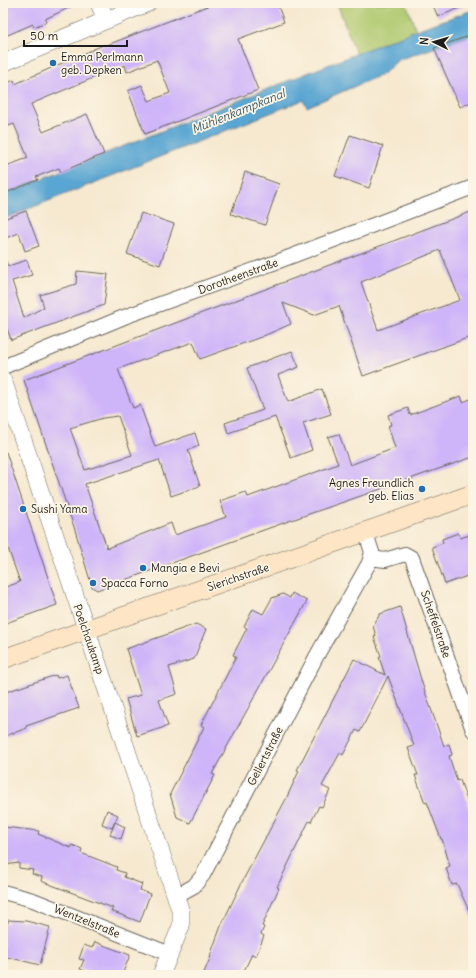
<svg xmlns="http://www.w3.org/2000/svg" width="476" height="978" viewBox="0 0 476 978" font-family="Delius,sans-serif">
<style>
.green{fill:#adc76c;stroke:#647244}
.water{fill:#5aa6d2;stroke:#3b6177}
.building{fill:#ceb4f9;fill-rule:evenodd}
.lines{fill:none;stroke-linecap:round;stroke-linejoin:round}
.minor-casing{stroke:#68645b;stroke-width:16}
.tertiary-casing{stroke:#68645b;stroke-width:18}
.secondary-casing{stroke:#68645b;stroke-width:20}
.minor{stroke:#fff;stroke-width:14}
.tertiary{stroke:#fff;stroke-width:17}
.secondary{stroke:#fde5c5;stroke-width:19}
.poi-dot{fill:#1f6fb2;stroke:#fcf5e5;stroke-width:1.5}
.labels{text-anchor:middle;dominant-baseline:central;stroke-width:3.5;stroke-linejoin:round;paint-order:stroke}
.poi-label{font-size:11px;fill:#1c1c1c;stroke:#fcf5e5;text-anchor:start}
.street-label{font-size:11px;fill:#1c1c1c;stroke:#fcf5e5}
.water-label{font-size:12px;font-style:italic;fill:#385a6e;stroke:#fcf5e5}
</style>
<rect width="100%" height="100%" fill="#fcf5e5"/>
<filter id="ink" filterUnits="userSpaceOnUse"><feTurbulence type="fractalNoise" baseFrequency=".025" numOctaves="2"/><feDisplacementMap in="SourceGraphic" scale="8" xChannelSelector="R" yChannelSelector="G"/><feConvolveMatrix kernelMatrix="1 2 1 2 8 2 1 2 1" color-interpolation-filters="sRGB"/></filter>
<filter id="wash" filterUnits="userSpaceOnUse"><feTurbulence type="fractalNoise" baseFrequency=".012" numOctaves="4" result="noise"/><feDisplacementMap in="SourceGraphic" scale="16" xChannelSelector="R" yChannelSelector="G"/><feGaussianBlur stdDeviation="0.9" result="paint"/><feColorMatrix in="noise" values="0 0 0 0 0 0 0 0 0 0 0 0 0 0 0 0 0 1.4 0 .05"/><feComposite in="paint" operator="in"/></filter>
<g filter="url(#wash)">
<rect width="100%" height="100%" fill="#f6e9d0"/>
<polygon class="green" points="337,3 406,3 416,30 356,54"/>
<polygon class="water" points="473,10 473,33 469,36 398,60 383,74 307,107 303,100 3,219 3,194 416,30"/>
<g id="blocks">
<g class="building">
<polygon points="3,3 79,3 45,19 46,22 34,27 33,24 3,37"/>
<polygon points="215,3 277,3 284,22 238,39 258,90 145,134 128,91 142,85 149,101 170,93 157,60 127,72 125,65 112,70 31,104 43,132 87,114 104,154 61,172 59,168 36,177 38,180 3,194 3,167 28,158 14,124 3,128 3,85 14,80 15,84 103,45 107,45"/>
<polygon points="432,3 471,3 438,17"/>
<polygon points="469,36 473,57 473,101 460,107 434,48"/>
<polygon points="350,135 383,146 369,188 335,176"/>
<polygon points="245,172 279,184 265,225 231,214"/>
<polygon points="26,211 39,246 25,251 19,233 3,239 3,219"/>
<path d="M473,211V336L363,376L339,306L314,315L283,303L291,324L261,337L200,359L193,342L118,369L133,408L140,405L155,447L195,433L199,446L188,450L200,486L171,496L159,460L85,484L107,548L171,523L175,535L226,517L220,501L246,492L248,497L338,464L328,437L339,434L350,465L395,448L388,426L391,425L388,415L408,408L410,415L461,396L463,402L473,398V457L286,522L97,590L92,587L75,530L24,380ZM440,250L460,300L378,330L361,282ZM118,416L132,455L85,470L70,428L103,418Z"/>
<polygon points="141,213 174,224 160,265 127,254"/>
<polygon points="5,259 8,266 27,260 32,275 12,281 24,318 44,307 40,295 76,284 77,271 108,274 104,305 11,340 3,317 3,260"/>
<polygon points="292,351 299,367 278,375 288,402 322,389 331,414 303,423 312,450 291,458 275,417 228,433 225,423 263,410 247,368"/>
<polygon points="3,452 6,452 57,605 3,624 3,588 20,582 3,534"/>
<polygon points="458,533 460,538 473,534 473,574 445,584 432,547 443,543 442,539"/>
<polygon points="292,593 307,601 212,774 215,775 190,823 177,817 170,794 204,727 201,725 236,657 233,655 247,628 244,627 253,609 263,614 272,598 283,594 290,598"/>
<polygon points="400,607 422,683 444,746 449,744 452,755 449,756 457,781 460,780 470,809 473,807 473,920 457,884 452,885 446,868 450,866 442,839 441,839 427,802 425,803 415,775 418,775 408,748 414,746 388,676 360,732 356,730 343,755 340,753 322,786 330,790 322,807 319,806 311,822 309,821 277,887 279,888 262,926 264,927 261,934 264,936 256,956 252,954 242,975 203,975 211,956 210,956 221,926 242,882 286,799 299,771 297,770 354,659 385,675 379,657 381,656 374,637 376,636 373,626 380,614"/>
<polygon points="196,624 206,629 194,659 169,667 177,694 159,700 168,726 137,736 126,699 141,695 126,649"/>
<polygon points="56,675 57,678 67,675 79,708 26,726 27,728 3,737 3,693"/>
<polygon points="107,810 118,815 112,828 102,824"/>
<polygon points="115,822 125,827 121,839 110,835"/>
<polygon points="4,827 39,831 38,834 71,848 72,845 82,849 81,853 117,867 116,870 125,873 124,877 142,884 140,890 150,894 140,922 111,911 113,908 41,881 42,877 32,874 33,870 19,868 19,863 4,865"/>
<polygon points="8,920 26,921 50,927 40,965 3,956 3,923 8,923"/>
<polygon points="95,942 130,955 122,975 86,975 87,972 80,969 84,960 79,959 84,945 92,948"/>
</g>
</g>
</g>
<g filter="url(#ink)">
<use href="#blocks" fill-opacity="0" stroke="#68645b" stroke-width="1"/>
<g class="lines">
<defs>
<g id="minor">
<polyline points="3,367 124,317 279,261 473,187"/>
<polyline points="371,558 385,560 405,554 412,558 473,730"/>
<polyline points="3,892 33,900 170,954"/>
<polyline points="176,896 194,886 203,875 316,657 369,563 372,552 365,531"/>
</g>
<g id="tertiary">
<polyline points="99,3 106,20"/>
<polyline points="3,63 148,3"/>
<polyline points="3,380 181,912 181,926 161,975"/>
</g>
<polyline id="secondary" points="3,659 473,494"/>
</defs>
<use href="#minor" class="minor-casing"/>
<use href="#tertiary" class="tertiary-casing"/>
<use href="#secondary" class="secondary-casing"/>
<use href="#minor" class="minor"/>
<use href="#tertiary" class="tertiary"/>
<use href="#secondary" class="secondary"/>
</g>
</g>
<g class="poi-dot">
<circle cx="53" cy="63" r="4"/>
<circle cx="422" cy="489" r="4"/>
<circle cx="23" cy="509" r="4"/>
<circle cx="143" cy="568" r="4"/>
<circle cx="93" cy="583" r="4"/>
</g>
<g class="labels">
<g class="poi-label">
<text x="61" y="57">Emma Perlmann<tspan x="61" dy="13">geb. Depken</tspan></text>
<text x="414" y="483" text-anchor="end">Agnes Freundlich<tspan x="414" dy="13">geb. Elias</tspan></text>
<text x="31" y="509">Sushi Yama</text>
<text x="151" y="568">Mangia e Bevi</text>
<text x="101" y="583">Spacca Forno</text>
</g>
<g class="street-label">
<text transform="translate(238 276) rotate(-20)">Dorotheenstraße</text>
<text transform="translate(238 577) rotate(-19)">Sierichstraße</text>
<text transform="translate(436 624) rotate(71)">Scheffelstraße</text>
<text transform="translate(89 639) rotate(71)">Poelchaukamp</text>
<text transform="translate(265 756) rotate(-63)">Gellertstraße</text>
<text transform="translate(87 921) rotate(22)">Wentzelstraße</text>
</g>
<g class="water-label">
<text transform="translate(238 111) rotate(-22)">Mühlenkampkanal</text>
</g>
</g>
<rect width="476" height="978" fill="none" stroke="#fcf5e5" stroke-width="16"/>
<g transform="translate(434 42) rotate(275)" stroke="#fcf5e5" stroke-width="3" paint-order="stroke">
<path d="M0-3L7 15L0 10L-7 15Z" fill="#1c1c1c"/>
<text y="-6" font-size="11" font-weight="bold" text-anchor="middle" fill="#1c1c1c">N</text>
</g>
<path d="M24 40v6h103v-6" fill="none" stroke="#1c1c1c" stroke-width="2"/>
<text x="30" y="40" font-size="12" fill="#1c1c1c" stroke="#fcf5e5" stroke-width="3" paint-order="stroke">50 m</text>
</svg>
